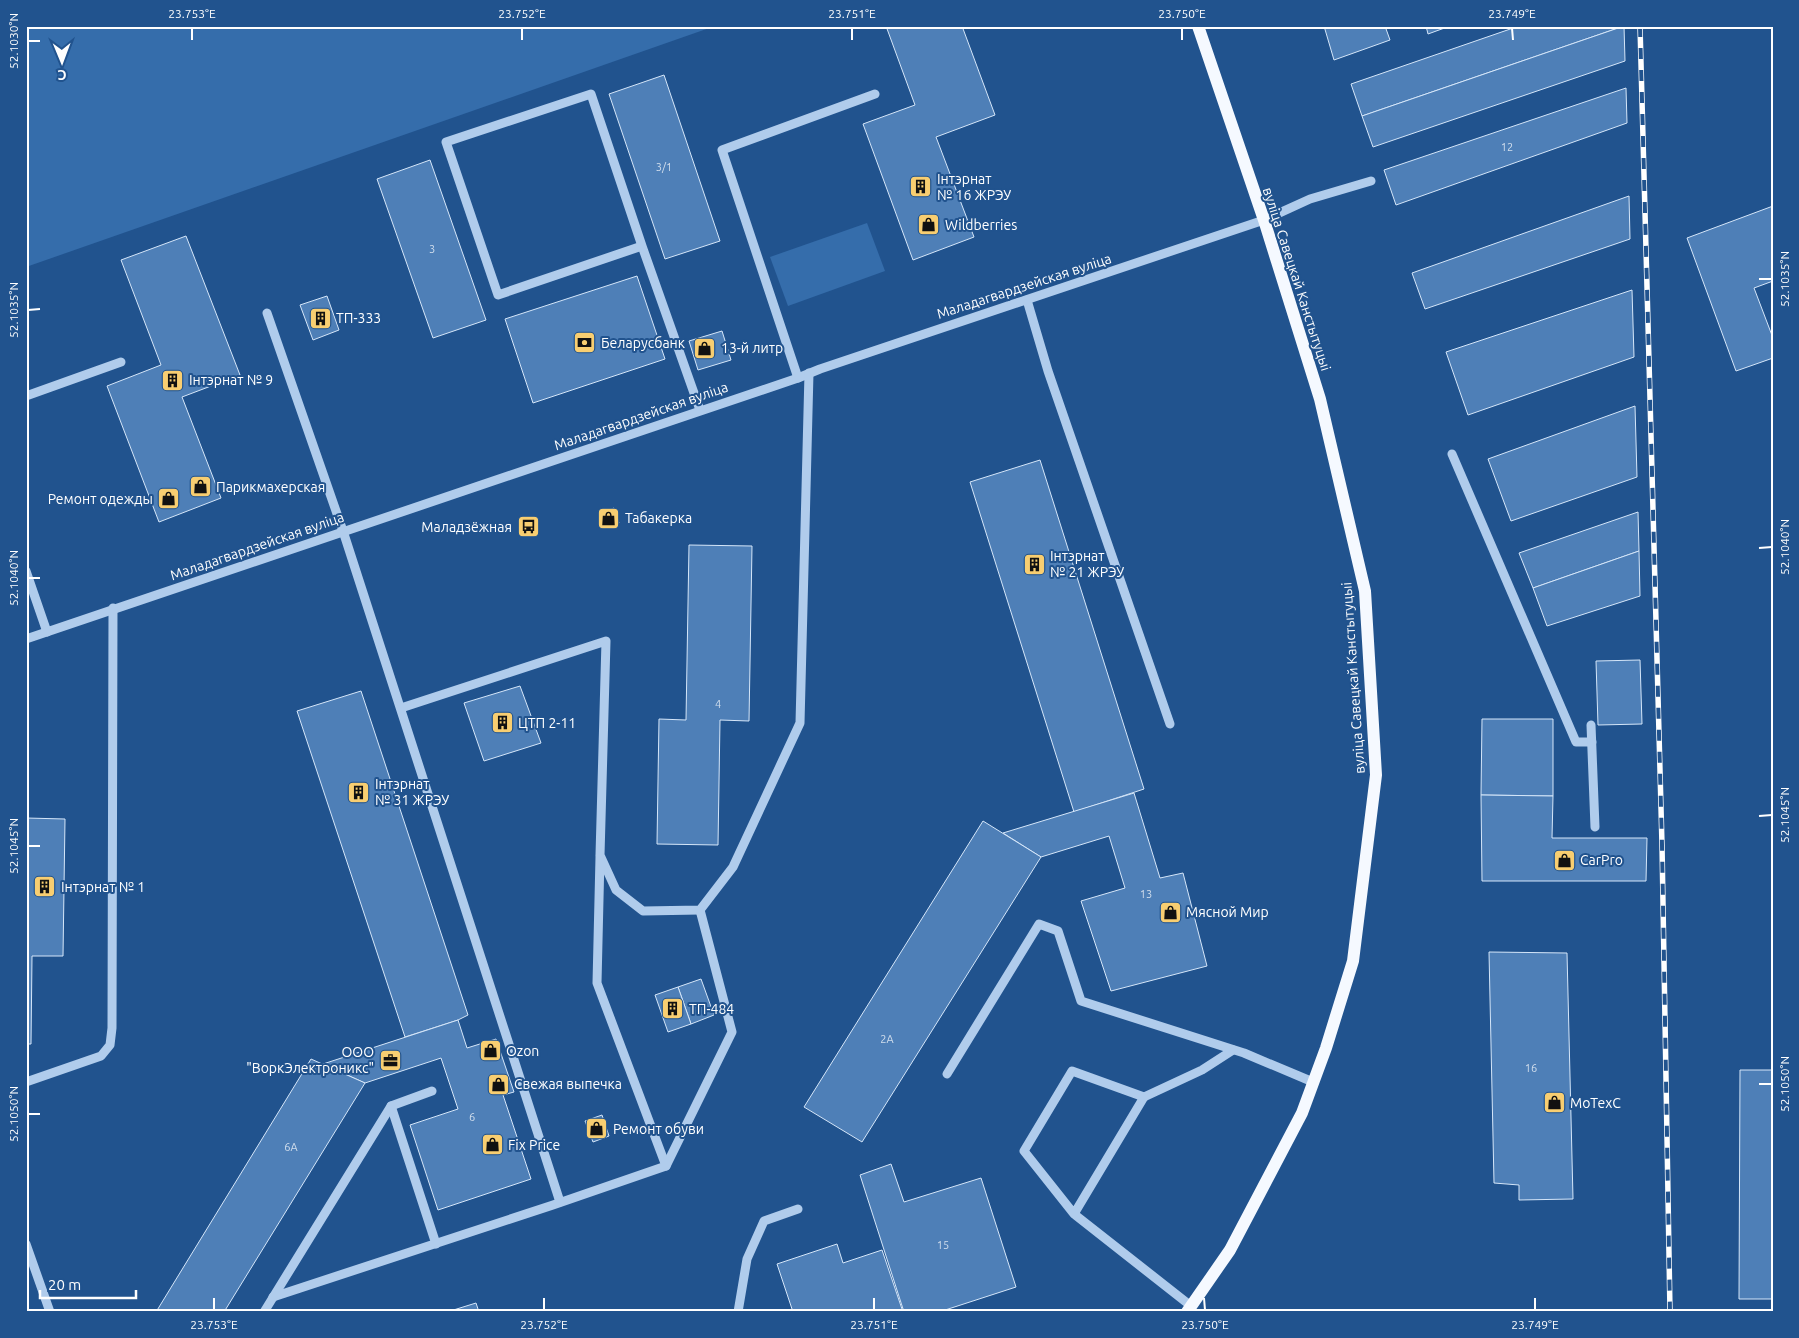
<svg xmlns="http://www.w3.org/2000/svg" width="1799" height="1338" viewBox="0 0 1799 1338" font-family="Ubuntu,sans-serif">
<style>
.green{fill:#356dab}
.building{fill:#4e7fb7;stroke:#d5e6f9}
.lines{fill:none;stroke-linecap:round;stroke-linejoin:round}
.minor{stroke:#b0ccec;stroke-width:9}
.major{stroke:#f5f9ff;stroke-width:12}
.rail-casing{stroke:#fff;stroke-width:5.5}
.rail{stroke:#21538e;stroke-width:4;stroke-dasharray:11;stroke-linecap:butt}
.ticks{fill:none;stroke:#fff;stroke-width:2}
.labels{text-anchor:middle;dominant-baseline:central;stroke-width:4;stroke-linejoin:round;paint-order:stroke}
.number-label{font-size:11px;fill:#d3dfed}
.poi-label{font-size:14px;fill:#fff;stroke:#21538e;text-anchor:start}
.street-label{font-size:14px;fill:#fff;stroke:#21538e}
.neatline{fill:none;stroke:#fff;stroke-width:2}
.ticks-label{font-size:12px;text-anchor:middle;fill:#fff}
</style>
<rect width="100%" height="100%" fill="#21538e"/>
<g class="green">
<polygon points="26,26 715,26 26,267"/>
<polygon points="867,223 885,271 788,306 770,257"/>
</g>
<g class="building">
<polygon points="886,26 962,26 995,115 936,137 974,237 913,260 863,124 915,105"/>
<polygon points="1324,26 1385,26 1390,40 1334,60"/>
<polygon points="1426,26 1450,26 1428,34"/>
<polygon points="1519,26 1624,26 1362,116 1351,84"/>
<polygon points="1624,26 1625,61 1373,147 1362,116"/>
<polygon points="664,75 720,241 665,259 609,94"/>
<polygon points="1626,88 1627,123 1396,205 1384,170"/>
<polygon points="430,160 486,320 433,338 377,179"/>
<polygon points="1629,196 1630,239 1425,309 1412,273"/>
<polygon points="1773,206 1773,281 1754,288 1773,338 1773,358 1736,371 1687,238"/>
<polygon points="186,236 240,375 182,397 221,498 159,522 107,386 161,365 121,260"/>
<polygon points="637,276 665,359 533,403 505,319"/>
<polygon points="1632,290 1634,357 1468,415 1446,352"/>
<polygon points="327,296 339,330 313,340 300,305"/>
<polygon points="722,331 731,360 698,370 689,341"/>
<polygon points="1635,406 1637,477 1511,521 1488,459"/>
<polygon points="1040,460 1144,789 1074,812 970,482"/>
<polygon points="614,508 619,523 604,527 600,513"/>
<polygon points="1638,512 1639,551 1533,588 1519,553"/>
<polygon points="689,545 752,546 749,721 720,720 718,845 657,844 659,719 686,720"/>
<polygon points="1639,551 1640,596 1547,626 1533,588"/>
<polygon points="1640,660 1642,724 1598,725 1596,661"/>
<polygon points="520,686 541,743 484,761 464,703"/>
<polygon points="361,691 468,1015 458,1020 405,1037 297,711"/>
<polygon points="1482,719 1553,719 1553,796 1481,795"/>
<polygon points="1134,793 1160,878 1183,873 1207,966 1111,991 1081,901 1125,888 1109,836 1041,857 1003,833"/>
<polygon points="1481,795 1553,796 1552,838 1647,838 1646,881 1482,881"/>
<polygon points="26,818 65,819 63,956 32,956 31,1044 26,1044"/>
<polygon points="983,821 1041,857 862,1142 804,1107"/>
<polygon points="1489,952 1567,953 1573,1199 1519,1200 1519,1185 1494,1183"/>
<polygon points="701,979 714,1015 691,1024 678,987"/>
<polygon points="678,987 691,1024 668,1032 655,995"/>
<polygon points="458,1020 467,1048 496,1039 514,1092 503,1095 531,1179 438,1210 410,1125 458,1109 441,1058 365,1083 323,1064"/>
<polygon points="311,1059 365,1083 224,1312 156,1312"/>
<polygon points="1740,1070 1773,1070 1773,1299 1739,1299"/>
<polygon points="602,1115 609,1136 593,1142 585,1121"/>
<polygon points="891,1164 904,1202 981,1178 1016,1287 939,1312 904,1312 860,1175"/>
<polygon points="837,1244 843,1263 882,1250 903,1312 793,1312 777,1264"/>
<polygon points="476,1303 479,1312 447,1312"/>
</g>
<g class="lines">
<g class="minor">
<polyline points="642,246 591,94 446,142 498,295 642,246 700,410"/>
<polyline points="1027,300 1048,371 1170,724"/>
<polyline points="267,313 343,531 560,1202"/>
<polyline points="798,378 722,150 875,94"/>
<polyline points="26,396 121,362"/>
<polyline points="1452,454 1576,742 1592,742"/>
<polyline points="26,571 47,632"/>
<polyline points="26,639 798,378 820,369 1264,220 1310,199 1371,181"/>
<polyline points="401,708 606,641 600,855 616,890 643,911 700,910 733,867 800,723 809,373"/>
<polyline points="1591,725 1595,827"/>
<polyline points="600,857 597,983 666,1166"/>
<polyline points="947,1074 1039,924 1058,931 1081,1001 1244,1053 1313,1082"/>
<polyline points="26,1082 101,1056 110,1045 112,1028 113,608"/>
<polyline points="1144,1097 1202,1070 1233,1050"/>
<polyline points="391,1106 436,1244"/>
<polyline points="1074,1214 1024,1151 1072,1071 1144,1097 1074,1214 1191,1306"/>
<polyline points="26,1244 50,1312"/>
<polyline points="273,1297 553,1205 666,1166 732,1032 700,910"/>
<polyline points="264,1312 391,1106 432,1091"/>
<polyline points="738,1312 747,1259 764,1221 798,1209"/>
</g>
<polyline class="major" points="1187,1312 1230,1250 1302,1113 1326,1048 1353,961 1376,775 1365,591 1320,399 1264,220 1198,26"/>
<defs>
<polyline id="rail" points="1640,26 1662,845 1670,1312"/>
</defs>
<use href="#rail" class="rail-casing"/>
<use href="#rail" class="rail"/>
</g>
<path class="ticks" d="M192,28V40M522,28V40M852,28V40M1182,28V40M1512,28L1513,40M28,41H40M1759,279H1772M28,310L40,309M1759,548L1772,547M28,578H40M1759,816L1772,815M28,846H40M1759,1084H1772M28,1114H40M214,1298V1310M544,1298V1310M874,1298V1310M1204,1298L1205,1310M1535,1298V1310"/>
<defs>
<symbol id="building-square" viewBox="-11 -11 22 22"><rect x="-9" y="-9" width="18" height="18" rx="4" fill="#f8ce71" stroke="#21538e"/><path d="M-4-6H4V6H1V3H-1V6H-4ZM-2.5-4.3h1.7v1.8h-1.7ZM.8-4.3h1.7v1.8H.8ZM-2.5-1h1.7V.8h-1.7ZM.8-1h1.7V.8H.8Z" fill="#111"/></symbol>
<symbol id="shop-square" viewBox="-11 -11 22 22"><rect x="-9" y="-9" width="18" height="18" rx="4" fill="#f8ce71" stroke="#21538e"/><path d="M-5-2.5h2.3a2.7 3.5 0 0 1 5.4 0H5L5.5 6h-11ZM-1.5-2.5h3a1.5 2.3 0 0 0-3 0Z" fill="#111"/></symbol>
<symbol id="bank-square" viewBox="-11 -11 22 22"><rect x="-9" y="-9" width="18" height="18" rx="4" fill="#f8ce71" stroke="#21538e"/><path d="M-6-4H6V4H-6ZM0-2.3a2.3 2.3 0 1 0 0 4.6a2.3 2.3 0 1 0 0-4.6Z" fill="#111"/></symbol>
<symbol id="bus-square" viewBox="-11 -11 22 22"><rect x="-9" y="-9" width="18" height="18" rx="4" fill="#f8ce71" stroke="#21538e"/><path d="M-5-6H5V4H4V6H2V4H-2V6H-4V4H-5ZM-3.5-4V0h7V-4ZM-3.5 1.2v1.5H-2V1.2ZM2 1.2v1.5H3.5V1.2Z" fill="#111"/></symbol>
<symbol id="office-square" viewBox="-11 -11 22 22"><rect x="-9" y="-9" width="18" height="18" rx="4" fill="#f8ce71" stroke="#21538e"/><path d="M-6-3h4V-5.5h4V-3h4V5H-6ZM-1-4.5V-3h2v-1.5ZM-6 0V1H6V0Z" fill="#111"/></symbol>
</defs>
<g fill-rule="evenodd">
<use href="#building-square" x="908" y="174" width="25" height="25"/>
<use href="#shop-square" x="916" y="212" width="25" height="25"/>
<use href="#building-square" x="308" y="306" width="25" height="25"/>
<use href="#bank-square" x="572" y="330" width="25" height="25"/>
<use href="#shop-square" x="692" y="336" width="25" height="25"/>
<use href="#building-square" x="160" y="368" width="25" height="25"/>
<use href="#shop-square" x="188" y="474" width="25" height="25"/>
<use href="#shop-square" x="156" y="486" width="25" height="25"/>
<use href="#shop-square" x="596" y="506" width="25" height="25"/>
<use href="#bus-square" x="516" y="514" width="25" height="25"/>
<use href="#building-square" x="1022" y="552" width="25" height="25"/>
<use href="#building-square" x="490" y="710" width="25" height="25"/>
<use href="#building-square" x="346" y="780" width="25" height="25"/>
<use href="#shop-square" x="1552" y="848" width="25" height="25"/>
<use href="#building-square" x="32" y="874" width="25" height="25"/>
<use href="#shop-square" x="1158" y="900" width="25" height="25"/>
<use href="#building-square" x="660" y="996" width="25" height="25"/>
<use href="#shop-square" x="478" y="1038" width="25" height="25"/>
<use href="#office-square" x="378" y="1048" width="25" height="25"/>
<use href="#shop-square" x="486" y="1072" width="25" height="25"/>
<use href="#shop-square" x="1542" y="1090" width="25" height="25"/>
<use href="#shop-square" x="584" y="1116" width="25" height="25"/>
<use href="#shop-square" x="480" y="1132" width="25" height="25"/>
</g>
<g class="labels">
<g class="number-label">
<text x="1507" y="147">12</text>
<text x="664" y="167">3/1</text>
<text x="432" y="249">3</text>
<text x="718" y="704">4</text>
<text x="1146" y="894">13</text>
<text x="887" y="1039">2А</text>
<text x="1531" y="1068">16</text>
<text x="472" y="1117">6</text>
<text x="291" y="1147">6А</text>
<text x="943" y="1245">15</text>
</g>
<g class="poi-label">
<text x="937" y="179">Інтэрнат<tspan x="937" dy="16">№ 16 ЖРЭУ</tspan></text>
<text x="945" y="225">Wildberries</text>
<text x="336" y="318">ТП-333</text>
<text x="601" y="343">Беларусбанк</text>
<text x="721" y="348">13-й литр</text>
<text x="189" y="380">Інтэрнат № 9</text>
<text x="216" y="487">Парикмахерская</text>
<text x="153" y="499" text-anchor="end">Ремонт одежды</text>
<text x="625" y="518">Табакерка</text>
<text x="512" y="527" text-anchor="end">Маладзёжная</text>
<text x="1050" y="556">Інтэрнат<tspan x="1050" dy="16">№ 21 ЖРЭУ</tspan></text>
<text x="518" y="723">ЦТП 2-11</text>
<text x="375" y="784">Інтэрнат<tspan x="375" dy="16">№ 31 ЖРЭУ</tspan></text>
<text x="1580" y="860">CarPro</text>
<text x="61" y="887">Інтэрнат № 1</text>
<text x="1186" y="912">Мясной Мир</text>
<text x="689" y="1009">ТП-484</text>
<text x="506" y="1051">Ozon</text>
<text x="374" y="1052" text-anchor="end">ООО<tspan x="374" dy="16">"ВоркЭлектроникс"</tspan></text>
<text x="514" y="1084">Свежая выпечка</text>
<text x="1570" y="1103">MoTexC</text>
<text x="613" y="1129">Ремонт обуви</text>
<text x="508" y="1145">Fix Price</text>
</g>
<g class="street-label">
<text transform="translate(1297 279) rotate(72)">вуліца Савецкай Канстытуцыі</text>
<text transform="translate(1024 286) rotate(-18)">Маладагвардзейская вуліца</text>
<text transform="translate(641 416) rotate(-19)">Маладагвардзейская вуліца</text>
<text transform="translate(257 546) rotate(-19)">Маладагвардзейская вуліца</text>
<text transform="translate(1353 678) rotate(-94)">вуліца Савецкай Канстытуцыі</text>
</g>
</g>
<rect width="1799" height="1338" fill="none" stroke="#21538e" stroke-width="55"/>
<g transform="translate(62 62) rotate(179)" stroke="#21538e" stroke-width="4" paint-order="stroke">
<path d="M0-4L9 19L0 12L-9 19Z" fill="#ffffff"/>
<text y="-8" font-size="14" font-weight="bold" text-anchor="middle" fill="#ffffff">С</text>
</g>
<path d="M40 1290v8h96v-8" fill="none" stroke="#ffffff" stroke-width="2.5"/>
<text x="48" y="1290" font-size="15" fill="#ffffff" stroke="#21538e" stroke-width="4" paint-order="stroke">20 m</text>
<rect x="28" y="28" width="1744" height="1282" class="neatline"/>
<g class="ticks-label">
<text x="192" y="18">23.753°E</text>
<text x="522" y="18">23.752°E</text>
<text x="852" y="18">23.751°E</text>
<text x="1182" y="18">23.750°E</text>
<text x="1512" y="18">23.749°E</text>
<text transform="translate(14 41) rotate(-90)" y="4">52.1030°N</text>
<text transform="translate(1785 279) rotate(-90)" y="4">52.1035°N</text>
<text transform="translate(14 310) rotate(-90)" y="4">52.1035°N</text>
<text transform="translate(1785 547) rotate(-90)" y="4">52.1040°N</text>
<text transform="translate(14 578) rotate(-90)" y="4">52.1040°N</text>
<text transform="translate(1785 815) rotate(-90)" y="4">52.1045°N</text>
<text transform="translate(14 846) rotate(-90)" y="4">52.1045°N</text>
<text transform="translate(1785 1084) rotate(-90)" y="4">52.1050°N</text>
<text transform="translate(14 1114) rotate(-90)" y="4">52.1050°N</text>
<text x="214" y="1329">23.753°E</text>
<text x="544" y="1329">23.752°E</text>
<text x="874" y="1329">23.751°E</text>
<text x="1205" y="1329">23.750°E</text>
<text x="1535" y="1329">23.749°E</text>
</g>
</svg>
